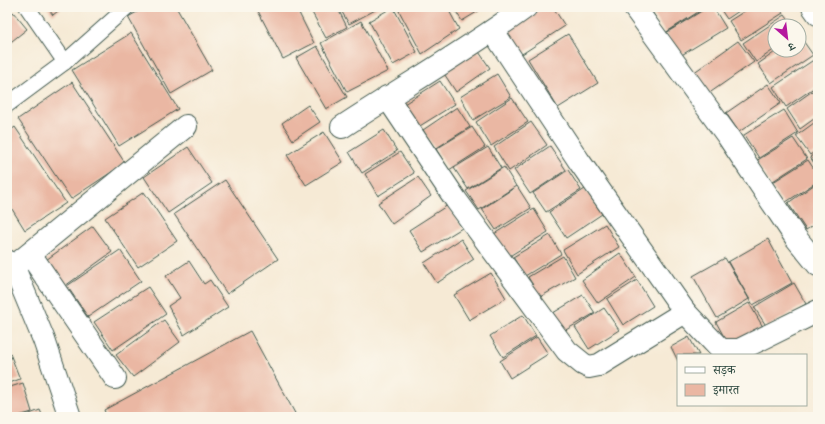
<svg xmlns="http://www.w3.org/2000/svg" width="825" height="424" viewBox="0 0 825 424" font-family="'IM FELL English','Noto Serif Devanagari',serif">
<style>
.building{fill:#eab7a3}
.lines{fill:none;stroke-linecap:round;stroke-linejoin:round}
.lane-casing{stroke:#3f574c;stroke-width:17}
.street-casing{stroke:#3f574c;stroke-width:24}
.lane{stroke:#fff;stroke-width:15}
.street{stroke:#fff;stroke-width:22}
</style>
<rect width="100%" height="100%" fill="#fbf7ec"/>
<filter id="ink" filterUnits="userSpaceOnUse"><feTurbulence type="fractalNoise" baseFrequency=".025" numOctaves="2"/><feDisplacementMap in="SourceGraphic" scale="8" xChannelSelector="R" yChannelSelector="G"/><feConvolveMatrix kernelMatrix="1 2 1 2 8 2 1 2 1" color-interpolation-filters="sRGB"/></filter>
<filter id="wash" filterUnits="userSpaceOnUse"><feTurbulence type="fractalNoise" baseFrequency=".012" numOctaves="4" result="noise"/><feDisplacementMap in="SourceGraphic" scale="16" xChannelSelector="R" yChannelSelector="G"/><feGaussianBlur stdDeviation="0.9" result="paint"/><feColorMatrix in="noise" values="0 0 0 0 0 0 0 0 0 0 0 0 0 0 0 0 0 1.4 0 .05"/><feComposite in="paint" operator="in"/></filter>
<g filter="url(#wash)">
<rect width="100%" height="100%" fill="#f6ead5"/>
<g id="blocks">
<g class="building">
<polygon points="47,7 63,7 53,15"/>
<polygon points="146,7 176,7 212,70 171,94 128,17"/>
<polygon points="265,7 296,7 314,43 283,59 258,11"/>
<polygon points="309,7 337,7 347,27 326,38"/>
<polygon points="339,7 381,7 349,24"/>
<polygon points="393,7 417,52 393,65 369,21"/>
<polygon points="397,7 447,7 459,29 422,54"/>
<polygon points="453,7 482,7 482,9 462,21"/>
<polygon points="545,7 553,7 565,26 519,56 504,32"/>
<polygon points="656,7 706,7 665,33 651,10"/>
<polygon points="708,7 713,7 726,28 680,56 666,33"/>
<polygon points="719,7 745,7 727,19"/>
<polygon points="751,7 779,7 783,13 741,40 729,21"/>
<polygon points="13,12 27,29 7,45 7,17"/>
<polygon points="785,15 793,26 775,26 775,49 756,62 743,43"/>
<polygon points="361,21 388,71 347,92 321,43"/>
<polygon points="131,33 178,109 119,146 72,70"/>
<polygon points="568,34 598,83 558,108 528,59"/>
<polygon points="799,35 813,55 771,83 758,64 778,50 799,50"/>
<polygon points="738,41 754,62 708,94 693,73"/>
<polygon points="317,46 347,97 326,109 296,58"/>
<polygon points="477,49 490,68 456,92 443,72"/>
<polygon points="815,59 818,63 818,85 786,107 773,87"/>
<polygon points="497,74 511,97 473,120 460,97"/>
<polygon points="440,81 455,104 415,129 401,106"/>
<polygon points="72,82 125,163 71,199 18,119"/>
<polygon points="768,84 781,103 739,132 726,113"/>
<polygon points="818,87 818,116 800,129 787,109"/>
<polygon points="512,98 528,122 491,146 476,122"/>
<polygon points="308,105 320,122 293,140 282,123"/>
<polygon points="457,107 470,127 435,149 423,130"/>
<polygon points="784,110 798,133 759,158 744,135"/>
<polygon points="818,120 818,149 810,155 796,136"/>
<polygon points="531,122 547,145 509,171 494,147"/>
<polygon points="15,127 66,203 25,230 7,201 7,133"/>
<polygon points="472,127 485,147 449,170 436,149"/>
<polygon points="384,130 397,151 362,173 349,152"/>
<polygon points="324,132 343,162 306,185 287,155"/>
<polygon points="793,138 807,159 770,183 756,161"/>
<polygon points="550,146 566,170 530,194 514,170"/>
<polygon points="188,147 212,183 168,213 144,177"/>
<polygon points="488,147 501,168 468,189 454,168"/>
<polygon points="400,152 414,173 378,196 365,174"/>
<polygon points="818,152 818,169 810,157"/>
<polygon points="808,160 818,175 818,181 783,204 770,184"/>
<polygon points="504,167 516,186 479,210 466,191"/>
<polygon points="568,170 581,190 546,212 533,193"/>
<polygon points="418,177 431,196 392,224 378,203"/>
<polygon points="225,180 278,259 227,294 174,214"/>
<polygon points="818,182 818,222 806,230 788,203"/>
<polygon points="517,186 531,208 496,230 482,209"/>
<polygon points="585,189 602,214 566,238 549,212"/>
<polygon points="144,192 177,241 138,267 105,218"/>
<polygon points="448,205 462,228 423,252 409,230"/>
<polygon points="534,209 548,232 508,257 494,234"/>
<polygon points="605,224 619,247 577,274 563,250"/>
<polygon points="93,226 112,252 65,286 46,260"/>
<polygon points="550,235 561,254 525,276 513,257"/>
<polygon points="461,239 474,259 437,283 424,263"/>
<polygon points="768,239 792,283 753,305 728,262"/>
<polygon points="120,250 141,281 88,317 67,286"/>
<polygon points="620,253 636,277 598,303 582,280"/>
<polygon points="563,256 575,277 540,297 528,277"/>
<polygon points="725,258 749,299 717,318 693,276"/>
<polygon points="189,261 204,284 210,280 228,307 184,335 168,306 180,298 166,276"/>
<polygon points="491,273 506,298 469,320 454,295"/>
<polygon points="637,280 653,306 623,325 607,299"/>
<polygon points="794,283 806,304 767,327 754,307"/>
<polygon points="148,287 166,314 113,350 94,322"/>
<polygon points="583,295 595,313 564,331 553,313"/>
<polygon points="749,303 763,327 729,346 716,322"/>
<polygon points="604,308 619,330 589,349 575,327"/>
<polygon points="523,315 536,336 503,357 490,336"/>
<polygon points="164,320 180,342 133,377 116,355"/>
<polygon points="250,331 297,417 107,417 104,410"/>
<polygon points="537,337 548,354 510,378 500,361"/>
<polygon points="689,337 699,355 678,355 678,361 671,347"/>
<polygon points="7,346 20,379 7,384"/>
<polygon points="23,383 32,412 15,417 7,417 7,388"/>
<polygon points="40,410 43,417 22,417"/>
</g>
</g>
</g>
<g filter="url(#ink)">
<use href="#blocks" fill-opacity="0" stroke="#3f574c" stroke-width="1"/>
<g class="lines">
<defs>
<g id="lane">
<polyline points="27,7 65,62"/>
<polyline points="7,105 65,62 127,7"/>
</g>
<g id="street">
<polyline points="634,7 727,135 796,238 818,265"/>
<polyline points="813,7 818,14"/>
<polyline points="387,97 456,200 567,351 583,364 589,367 599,365 685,312 579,161 493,31"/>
<path d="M342,127C403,87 467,50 526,7"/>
<polyline points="30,254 115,378"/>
<polyline points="7,261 17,275 44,340 70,417"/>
<polyline points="12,268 186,126"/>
<polyline points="685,312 721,350 739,350 818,311"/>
</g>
</defs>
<use href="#lane" class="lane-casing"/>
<use href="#street" class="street-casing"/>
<use href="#lane" class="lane"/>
<use href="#street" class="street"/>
</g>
</g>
<rect width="825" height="424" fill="none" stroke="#fbf7ec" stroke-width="24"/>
<rect x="677" y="354" width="130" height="52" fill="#fbf7ec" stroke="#a3ada2"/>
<rect x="685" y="367" width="20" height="6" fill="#ffffff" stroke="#a3ada2"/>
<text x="713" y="374" font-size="12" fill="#1f3d34">सड़क</text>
<rect x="685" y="384" width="20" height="12" fill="#eab7a3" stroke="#a3ada2"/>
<text x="713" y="394" font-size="12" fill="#1f3d34">इमारत</text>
<g transform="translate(787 38) rotate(152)"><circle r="19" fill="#fbf7ec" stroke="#a3ada2"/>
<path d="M0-3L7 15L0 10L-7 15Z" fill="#b5179e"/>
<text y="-6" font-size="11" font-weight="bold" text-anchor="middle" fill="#1f3d34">उ</text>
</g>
</svg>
